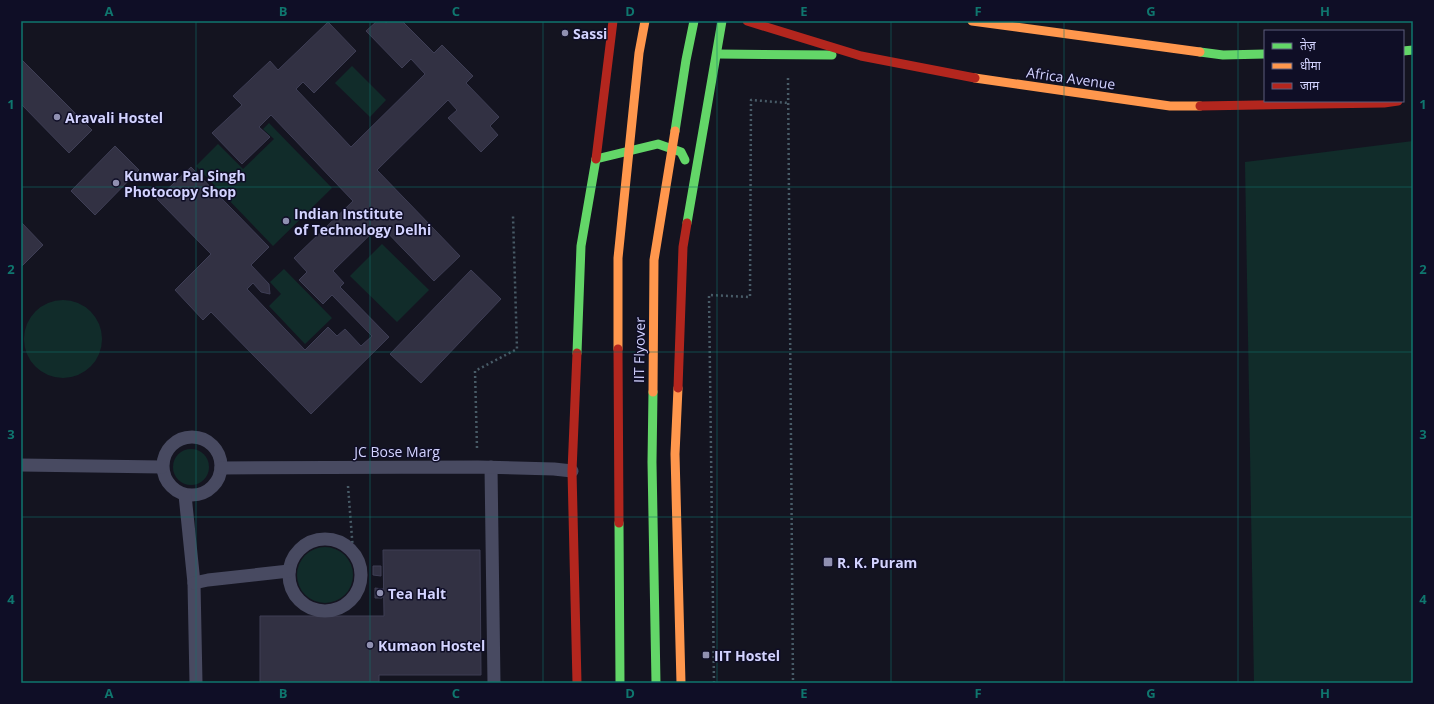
<svg xmlns="http://www.w3.org/2000/svg" width="1434" height="704" viewBox="0 0 1434 704" font-family="'Open Sans','Noto Sans Devanagari',sans-serif">
<style>
.green{fill:#112c2a}
.building{fill:#323143;stroke:#3e3e55}
.lines{fill:none;stroke-linecap:round;stroke-linejoin:round}
.path{stroke:#485b67;stroke-width:2.5;stroke-dasharray:2 3;stroke-linecap:butt}
.lane{stroke:#484a61;stroke-width:13}
.fast{stroke:#63d668;stroke-width:9}
.slow{stroke:#ff974d;stroke-width:9}
.jam{stroke:#b3261e;stroke-width:9}
.fast-bridge{stroke:#63d668;stroke-width:9}
.slow-bridge{stroke:#ff974d;stroke-width:9}
.jam-bridge{stroke:#b3261e;stroke-width:9}
.grid{fill:none;stroke:#0f766e;stroke-width:1;stroke-opacity:0.55}
.poi-dot{fill:#9090b1;stroke:#0f0e26;stroke-width:1.5}
.labels{text-anchor:middle;dominant-baseline:central;stroke-width:3;stroke-linejoin:round;paint-order:stroke}
.poi-label{font-size:14px;font-weight:bold;fill:#d3d3ff;stroke:#0f0e26;text-anchor:start}
.street-label{font-size:14px;fill:#d3d3ff;stroke:#0f0e26}
.neatline{fill:none;stroke:#0f766e;stroke-width:1.5}
.grid-label{font-size:13px;text-anchor:middle;font-weight:bold;fill:#0f766e}
</style>
<rect width="100%" height="100%" fill="#141420"/>
<g class="green">
<polygon points="352,66 386,100 370,117 335,83"/>
<polygon points="269,123 332,188 273,246 196,166 218,144 243,169 274,139 263,129"/>
<polygon points="1413,141 1413,683 1254,683 1245,162"/>
<polygon points="382,244 429,290 397,322 350,276"/>
<polygon points="284,269 332,318 305,344 269,306 281,294 270,282"/>
<circle cx="63" cy="339" r="39"/>
<circle cx="191" cy="467" r="18"/>
<circle cx="325" cy="575" r="28"/>
</g>
<g class="building">
<polygon points="377,21 385,21 386,23 388,21 402,21 434,53 442,45 473,76 466,83 499,117 490,126 498,135 481,152 448,118 457,110 448,100 377,170 460,256 434,281 380,225 333,271 344,283 340,287 389,337 311,414 211,312 203,320 175,290 211,254 157,199 191,167 269,247 251,265 269,284 270,294 261,292 253,283 247,289 305,350 328,327 337,336 345,329 361,346 372,336 332,295 323,304 299,280 307,272 294,258 353,201 271,115 259,127 270,137 242,164 212,133 242,105 233,96 270,61 278,70 328,22 356,51 314,93 303,82 296,89 351,147 425,74 411,59 402,68 366,31"/>
<polygon points="21,59 92,130 69,153 21,104"/>
<polygon points="115,146 139,170 95,215 71,191"/>
<polygon points="21,222 43,245 21,267"/>
<polygon points="471,270 501,299 421,383 390,354"/>
<polygon points="383,550 480,550 481,675 379,675 379,683 260,683 260,616 384,616"/>
<polygon points="373,566 381,566 381,576 373,575"/>
<polygon points="375,588 383,589 382,598 375,598"/>
</g>
<g class="lines">
<g class="path">
<polyline points="788,78 793,683"/>
<polyline points="477,448 475,371 517,349 513,216"/>
<polyline points="348,486 353,551"/>
<polyline points="714,683 709,295 750,297 751,100 789,103"/>
</g>
<g class="lane">
<circle cx="192" cy="466" r="29"/>
<polyline points="21,465 162,467"/>
<polyline points="491,467 494,683"/>
<polyline points="221,468 478,467 554,469 572,471"/>
<polyline points="185,495 194,583 196,683"/>
<circle cx="325" cy="575" r="36"/>
<polyline points="194,583 208,580 289,571"/>
</g>
<g class="fast">
<polyline points="1403,51 1413,50"/>
<polyline points="1200,52 1223,55 1265,54"/>
<polyline points="717,54 832,55"/>
<polyline points="596,159 658,144 681,152 685,160"/>
<polyline points="687,223 722,21"/>
<polyline points="577,353 581,246 596,159"/>
</g>
<g class="slow">
<polyline points="972,21 1200,52"/>
<polyline points="975,78 1170,106 1200,106"/>
<polyline points="678,388 675,454 681,683"/>
</g>
<g class="jam">
<polyline points="747,21 861,56 975,78"/>
<polyline points="1200,106 1384,103 1398,101"/>
<polyline points="596,159 613,21"/>
<polyline points="577,353 572,471 577,683"/>
<polyline points="678,388 683,247 687,223"/>
</g>
<g class="fast-bridge">
<polyline points="675,131 686,60 694,21"/>
<polyline points="653,392 652,462 656,683"/>
<polyline points="619,523 620,683"/>
</g>
<g class="slow-bridge">
<polyline points="618,349 618,258 639,53 645,21"/>
<polyline points="653,392 654,260 675,131"/>
</g>
<polyline class="jam-bridge" points="618,349 619,523"/>
</g>
<path class="grid" d="M196,21V683M370,21V683M543,21V683M717,21V683M891,21V683M1064,21V683M1238,21V683M21,187H1413M21,352H1413M21,517H1413"/>
<g class="poi-dot">
<circle cx="565" cy="33" r="4"/>
<circle cx="57" cy="117" r="4"/>
<circle cx="116" cy="183" r="4"/>
<circle cx="286" cy="221" r="4"/>
<rect x="823" y="557" width="10" height="10" rx="2"/>
<circle cx="380" cy="593" r="4"/>
<circle cx="370" cy="645" r="4"/>
<rect x="702" y="651" width="8" height="8" rx="2"/>
</g>
<g class="labels">
<g class="poi-label">
<text x="573" y="33">Sassi</text>
<text x="65" y="117">Aravali Hostel</text>
<text x="124" y="175">Kunwar Pal Singh<tspan x="124" dy="16">Photocopy Shop</tspan></text>
<text x="294" y="213">Indian Institute<tspan x="294" dy="16">of Technology Delhi</tspan></text>
<text x="837" y="562">R. K. Puram</text>
<text x="388" y="593">Tea Halt</text>
<text x="378" y="645">Kumaon Hostel</text>
<text x="714" y="655">IIT Hostel</text>
</g>
<g class="street-label">
<text transform="translate(1071 78) rotate(8)">Africa Avenue</text>
<text transform="translate(639 350) rotate(-89)">IIT Flyover</text>
<text x="397" y="451">JC Bose Marg</text>
</g>
</g>
<rect width="1434" height="704" fill="none" stroke="#0f0e26" stroke-width="44"/>
<rect x="1264" y="30" width="140" height="72" fill="#0f0e26" stroke="#5d5d7d"/>
<rect x="1272" y="43" width="20" height="6" fill="#63d668" stroke="#5d5d7d"/>
<text x="1300" y="50" font-size="12" fill="#d3d3ff">तेज़</text>
<rect x="1272" y="63" width="20" height="6" fill="#ff974d" stroke="#5d5d7d"/>
<text x="1300" y="70" font-size="12" fill="#d3d3ff">धीमा</text>
<rect x="1272" y="83" width="20" height="6" fill="#b3261e" stroke="#5d5d7d"/>
<text x="1300" y="90" font-size="12" fill="#d3d3ff">जाम</text>
<rect x="22" y="22" width="1390" height="660" class="neatline"/>
<g class="grid-label">
<text x="109" y="16">A</text>
<text x="283" y="16">B</text>
<text x="456" y="16">C</text>
<text x="630" y="16">D</text>
<text x="804" y="16">E</text>
<text x="978" y="16">F</text>
<text x="1151" y="16">G</text>
<text x="1325" y="16">H</text>
<text x="11" y="109">1</text>
<text x="1423" y="109">1</text>
<text x="11" y="274">2</text>
<text x="1423" y="274">2</text>
<text x="11" y="439">3</text>
<text x="1423" y="439">3</text>
<text x="11" y="604">4</text>
<text x="1423" y="604">4</text>
<text x="109" y="698">A</text>
<text x="283" y="698">B</text>
<text x="456" y="698">C</text>
<text x="630" y="698">D</text>
<text x="804" y="698">E</text>
<text x="978" y="698">F</text>
<text x="1151" y="698">G</text>
<text x="1325" y="698">H</text>
</g>
</svg>
